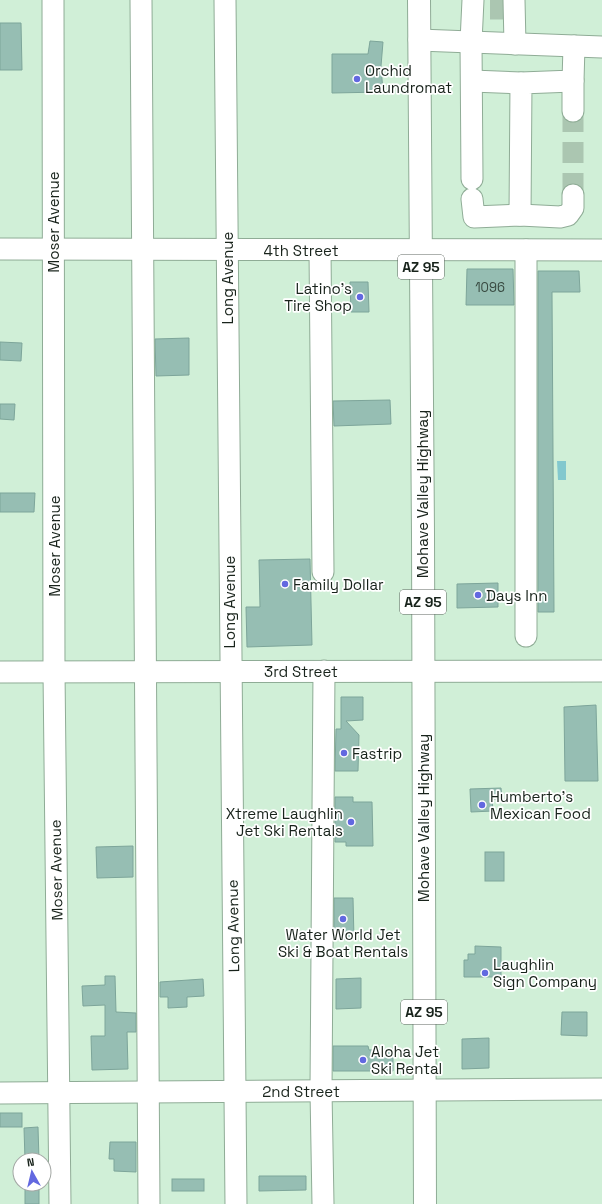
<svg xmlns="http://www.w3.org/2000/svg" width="602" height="1204" viewBox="0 0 602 1204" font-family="'Space Grotesk',sans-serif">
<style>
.water{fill:#82c8ce}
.building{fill:#96beb3;stroke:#7da59a}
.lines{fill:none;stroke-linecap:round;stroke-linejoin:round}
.minor-tunnel{stroke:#abc6b1;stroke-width:21;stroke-dasharray:21 10;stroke-linecap:butt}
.minor-casing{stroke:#8fac96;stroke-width:23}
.highway-casing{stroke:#8fac96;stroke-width:24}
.minor{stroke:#fff;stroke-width:21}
.highway{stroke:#fff;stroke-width:22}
.poi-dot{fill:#6268e0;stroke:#fff;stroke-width:1.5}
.labels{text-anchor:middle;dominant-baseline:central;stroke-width:3.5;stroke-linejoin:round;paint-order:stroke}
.number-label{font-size:13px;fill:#384a41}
.shield{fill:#fff;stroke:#5d655f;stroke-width:1}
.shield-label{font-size:14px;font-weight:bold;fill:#18231b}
.poi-label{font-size:15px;fill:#18231b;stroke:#fff;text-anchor:start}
.street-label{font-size:15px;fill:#18231b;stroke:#fff}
</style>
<rect width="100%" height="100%" fill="#d0efd7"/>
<polygon class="water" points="557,461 566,461 566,480 558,480"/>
<g class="building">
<polygon points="0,23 21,23 22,70 0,70"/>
<polygon points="370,41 383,42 381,66 383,92 332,93 332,54 368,54"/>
<polygon points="467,269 513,269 514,305 466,305"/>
<polygon points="538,271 579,271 580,292 552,292 554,612 538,612"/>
<polygon points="350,282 368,282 369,312 351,312"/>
<polygon points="189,338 189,375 156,376 155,339"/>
<polygon points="0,342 22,343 21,361 0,360"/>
<polygon points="390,400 391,424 334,426 333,401"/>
<polygon points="0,404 15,404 14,420 0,419"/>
<polygon points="0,493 35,493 34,512 0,512"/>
<polygon points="310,559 312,645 247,647 246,607 260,607 259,560"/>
<polygon points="498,583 498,607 457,608 457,584"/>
<polygon points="341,697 363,697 363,720 346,721 359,735 358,771 335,771 336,729 341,729"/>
<polygon points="596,705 598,781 565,781 564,707"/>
<polygon points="501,788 502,799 492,799 493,811 471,812 470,789"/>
<polygon points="335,797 353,797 353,802 372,802 373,846 346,846 346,842 335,842"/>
<polygon points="133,846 133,877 97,878 96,847"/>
<rect x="485" y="852" width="19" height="29"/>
<polygon points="334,898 353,898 354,939 334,939"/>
<polygon points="475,946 501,947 501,977 464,977 464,960 468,960 468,954 475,954"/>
<polygon points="105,976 115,976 116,1012 136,1013 136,1032 127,1032 128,1069 92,1070 91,1036 105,1036 105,1005 83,1006 82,986 105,985"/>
<polygon points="361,978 361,1008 336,1009 336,979"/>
<polygon points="203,979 204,996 187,997 187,1007 168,1008 168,997 160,997 160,982"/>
<polygon points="562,1012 587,1012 587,1036 561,1035"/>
<polygon points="489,1038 489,1068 462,1069 462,1039"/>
<polygon points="333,1046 368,1046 369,1050 393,1049 393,1071 333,1071"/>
<rect x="0" y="1113" width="22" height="14"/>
<polygon points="38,1127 39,1160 25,1160 24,1128"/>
<polygon points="110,1142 136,1142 136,1172 114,1171 114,1159 109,1159"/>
<polygon points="259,1176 306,1176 306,1190 259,1191"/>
<rect x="172" y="1179" width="32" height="12"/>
<rect x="25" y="1184" width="14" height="20"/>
</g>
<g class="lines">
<g class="minor-tunnel">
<polyline points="490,9 504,9"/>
<polyline points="573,111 573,195"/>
</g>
<defs>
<g id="minor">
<polyline points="53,0 54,672 60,1204"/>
<polyline points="141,0 149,1204"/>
<polyline points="225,0 236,1204"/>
<polyline points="514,0 515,44"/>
<polyline points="419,40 602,47"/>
<polyline points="472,81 521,83"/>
<polyline points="573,81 573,111"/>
<polyline points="472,179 471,42 473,0"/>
<polyline points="472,199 474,217 520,215 560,217 568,215 573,208 573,195"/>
<polyline points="520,215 521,83 573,81 574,46"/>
<polyline points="0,249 602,250"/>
<polyline points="320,250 323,572"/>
<polyline points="526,250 526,636"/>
<polyline points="0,672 602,671"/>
<polyline points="0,1093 602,1089"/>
<polyline points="323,1204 321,1091 324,671"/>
</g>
<polyline id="highway" points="419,0 423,534 425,1204"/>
</defs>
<use href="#minor" class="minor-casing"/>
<use href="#highway" class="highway-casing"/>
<use href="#minor" class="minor"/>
<use href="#highway" class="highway"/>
</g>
<g class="poi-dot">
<circle cx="357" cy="79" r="4"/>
<circle cx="360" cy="297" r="4"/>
<circle cx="285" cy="584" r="4"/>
<circle cx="478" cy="595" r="4"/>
<circle cx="344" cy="753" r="4"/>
<circle cx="482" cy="805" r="4"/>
<circle cx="351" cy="822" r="4"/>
<circle cx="343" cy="919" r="4"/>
<circle cx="485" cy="973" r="4"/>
<circle cx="363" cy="1060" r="4"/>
</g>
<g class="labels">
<g class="number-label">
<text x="490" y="287">1096</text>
</g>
<g class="shield">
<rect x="398" y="255" width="46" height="24" rx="3"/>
<rect x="400" y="590" width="46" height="24" rx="3"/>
<rect x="401" y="1000" width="46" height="24" rx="3"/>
</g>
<g class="shield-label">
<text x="421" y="267">AZ 95</text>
<text x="423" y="602">AZ 95</text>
<text x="424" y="1012">AZ 95</text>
</g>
<g class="poi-label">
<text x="365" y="70">Orchid<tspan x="365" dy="17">Laundromat</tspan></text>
<text x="352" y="288" text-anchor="end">Latino's<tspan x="352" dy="17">Tire Shop</tspan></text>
<text x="293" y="584">Family Dollar</text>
<text x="486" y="595">Days Inn</text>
<text x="352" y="753">Fastrip</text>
<text x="490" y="796">Humberto's<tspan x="490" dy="17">Mexican Food</tspan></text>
<text x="343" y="813" text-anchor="end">Xtreme Laughlin<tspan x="343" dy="17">Jet Ski Rentals</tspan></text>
<text x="343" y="934" text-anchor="middle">Water World Jet<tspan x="343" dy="17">Ski &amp; Boat Rentals</tspan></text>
<text x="493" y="964">Laughlin<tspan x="493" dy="17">Sign Company</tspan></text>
<text x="371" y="1051">Aloha Jet<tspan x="371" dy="17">Ski Rental</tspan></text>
</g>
<g class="street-label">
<text transform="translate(53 222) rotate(-90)">Moser Avenue</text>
<text x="301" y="250">4th Street</text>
<text transform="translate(227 278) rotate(-90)">Long Avenue</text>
<text transform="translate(422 494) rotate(-90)">Mohave Valley Highway</text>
<text transform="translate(54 546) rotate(-90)">Moser Avenue</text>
<text transform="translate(229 602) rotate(-90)">Long Avenue</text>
<text x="301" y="671">3rd Street</text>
<text transform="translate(423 818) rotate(-90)">Mohave Valley Highway</text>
<text transform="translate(56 870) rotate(-91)">Moser Avenue</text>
<text transform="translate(233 926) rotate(-91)">Long Avenue</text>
<text x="301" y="1091">2nd Street</text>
</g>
</g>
<g transform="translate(32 1172) rotate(352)"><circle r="19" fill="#ffffff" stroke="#a3a7a4"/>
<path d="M0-3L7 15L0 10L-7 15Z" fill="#6268e0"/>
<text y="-6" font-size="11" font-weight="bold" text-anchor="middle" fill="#18231b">N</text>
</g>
</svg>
